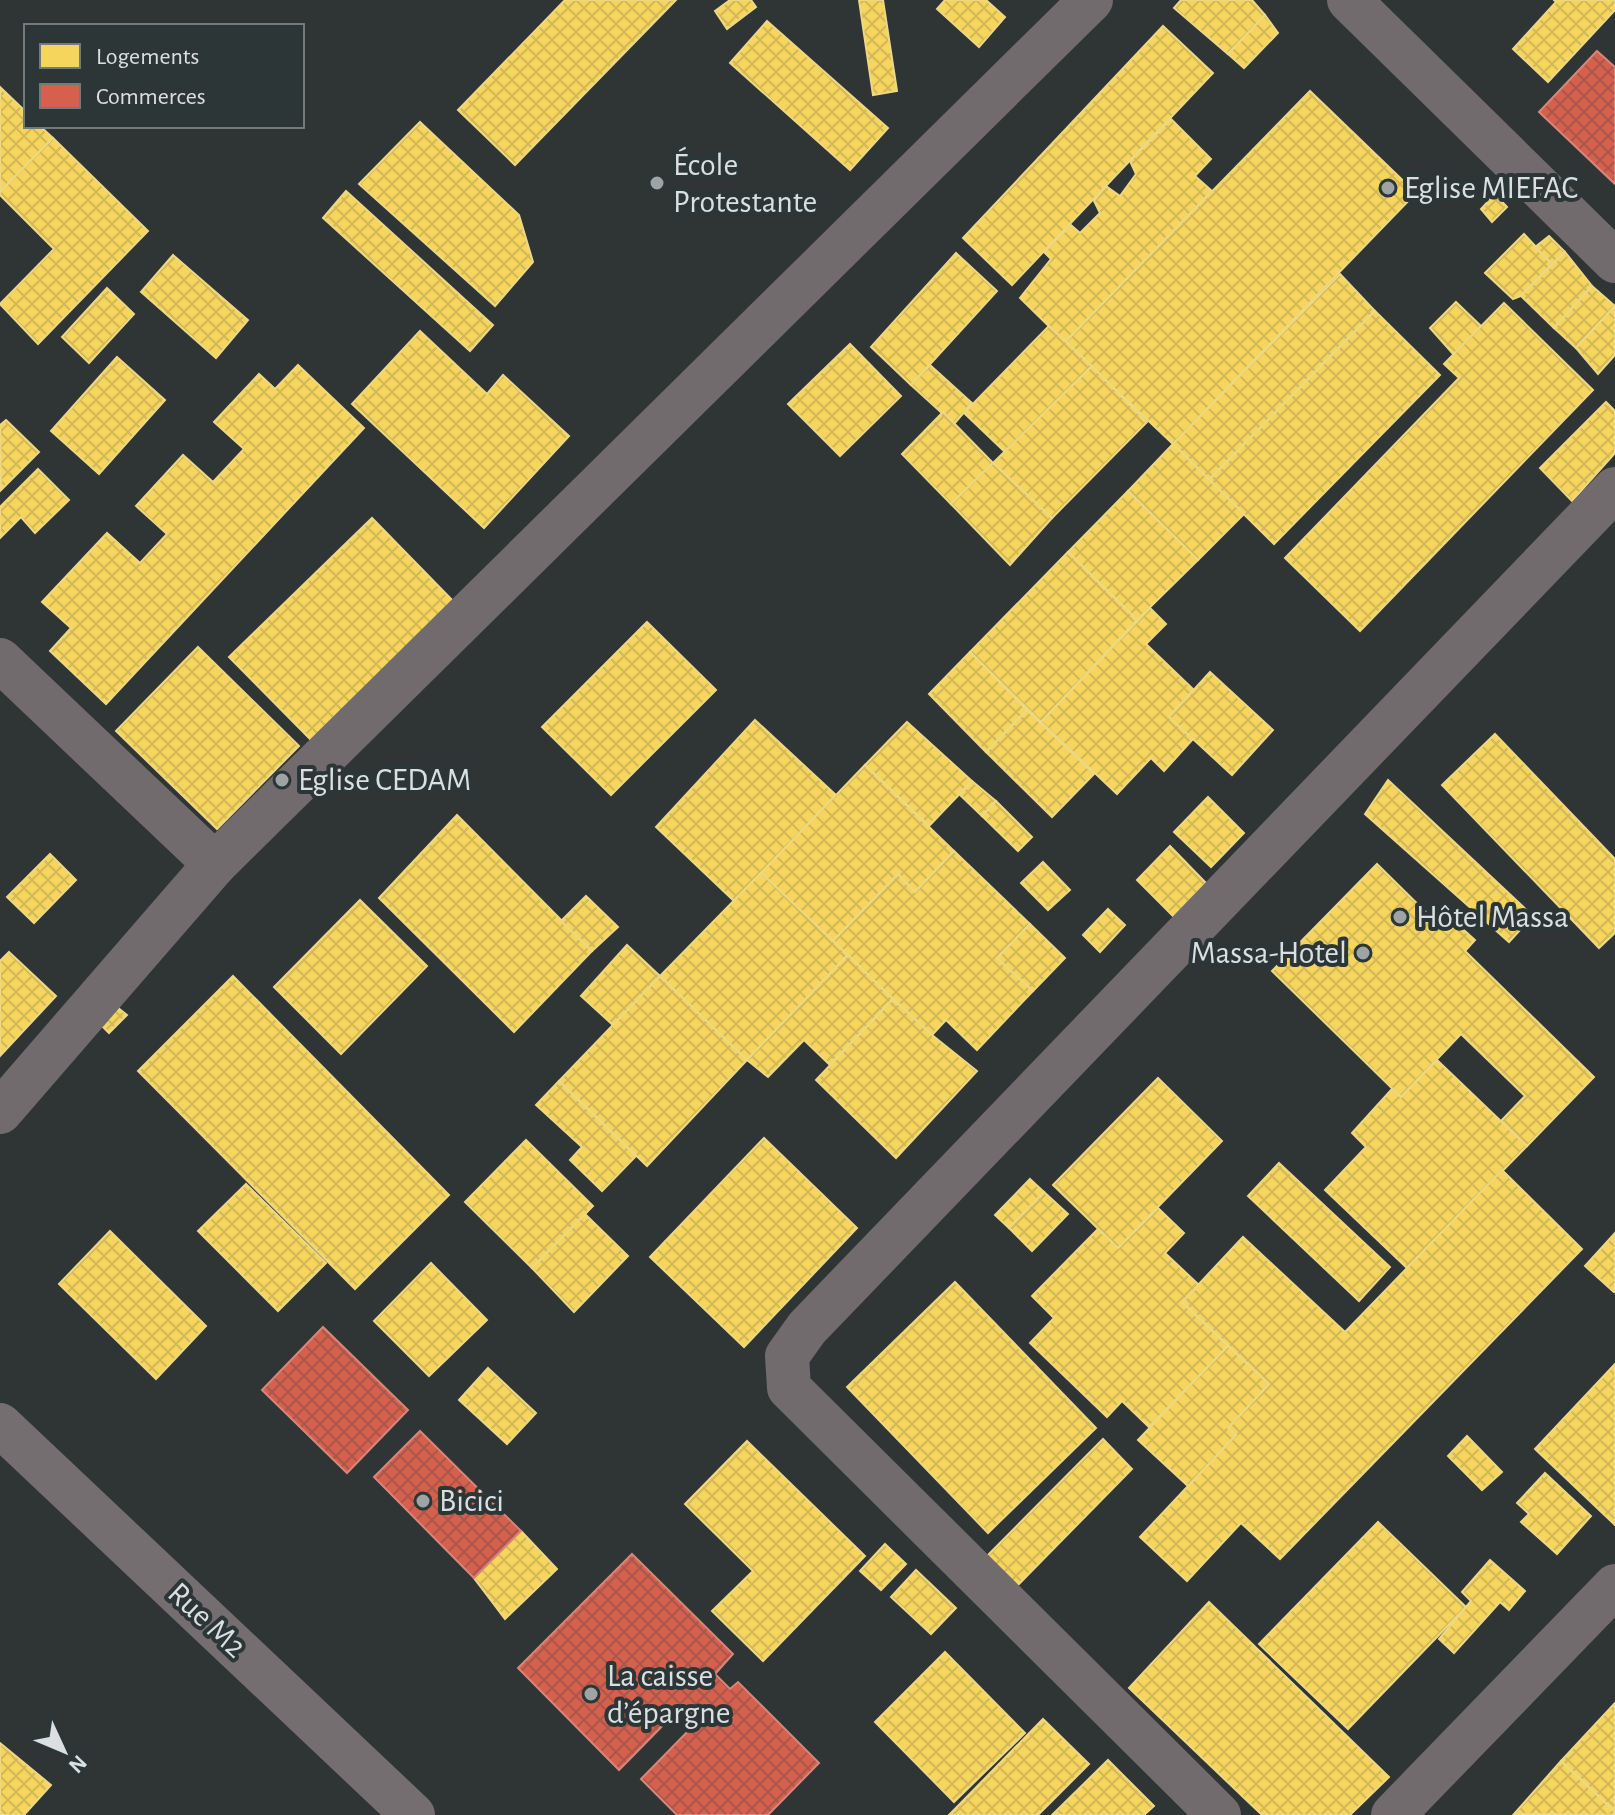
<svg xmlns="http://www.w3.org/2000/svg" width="1615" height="1815" viewBox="0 0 1615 1815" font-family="'Alegreya Sans',sans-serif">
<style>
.homes{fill:url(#homes-cross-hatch);stroke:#eed884;stroke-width:2}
.shops{fill:url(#shops-cross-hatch);stroke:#d78679;stroke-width:2}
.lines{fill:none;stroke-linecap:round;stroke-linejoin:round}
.street{stroke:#726b6d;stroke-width:44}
.secondary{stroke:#746e70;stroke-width:44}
.poi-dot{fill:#9ea4a4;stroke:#2c3637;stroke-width:3}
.labels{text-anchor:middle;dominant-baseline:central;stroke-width:8;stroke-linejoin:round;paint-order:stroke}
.poi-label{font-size:32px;fill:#dae0e1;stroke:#2c3637;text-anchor:start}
.street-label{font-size:32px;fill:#dae0e1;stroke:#2c3637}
</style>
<defs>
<pattern id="homes-cross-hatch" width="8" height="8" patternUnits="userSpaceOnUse" patternTransform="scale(2)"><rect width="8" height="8" fill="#f6d55c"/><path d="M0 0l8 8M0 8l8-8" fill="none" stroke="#d2b857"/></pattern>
<pattern id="shops-cross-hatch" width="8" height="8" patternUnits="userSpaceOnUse" patternTransform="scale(2)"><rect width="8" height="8" fill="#d6604d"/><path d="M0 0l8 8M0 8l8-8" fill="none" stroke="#a9574a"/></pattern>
</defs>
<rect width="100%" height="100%" fill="#2f3434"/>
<g class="homes">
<polygon points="565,0 676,0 515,165 458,110"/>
<polygon points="730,0 751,0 756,7 727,29 715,11"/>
<polygon points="859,0 883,0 897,91 873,95"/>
<polygon points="945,0 986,0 1005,17 979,47 937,9"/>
<polygon points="1181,0 1252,0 1265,15 1228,54 1174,8"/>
<polygon points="1554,0 1615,0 1615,10 1548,82 1513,49 1556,2"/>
<polygon points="1265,15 1278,33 1244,68 1228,54"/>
<polygon points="767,21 888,128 850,170 730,63"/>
<polygon points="1163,26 1213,73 1012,285 963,238"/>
<polygon points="0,87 26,112 26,126 40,126 53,138 0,192"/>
<polygon points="1310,91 1416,193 1173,444 1065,342"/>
<polygon points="1171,119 1211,159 1195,176 1212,191 1065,342 1020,298 1051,259 1044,252 1071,225 1080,233 1100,213 1094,201 1106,186 1120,196 1136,174 1130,161"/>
<polygon points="420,122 519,215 533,262 495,306 359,184"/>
<polygon points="53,138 148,231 38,344 0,304 54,249 0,195 0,192"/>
<polygon points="346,191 493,325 470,351 323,218"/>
<polygon points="1495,194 1507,207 1492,222 1481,209"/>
<polygon points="1524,234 1552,264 1521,296 1513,299 1485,273"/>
<polygon points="1549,236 1565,252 1552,264 1535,247"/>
<polygon points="1565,252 1592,286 1554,328 1521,296"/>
<polygon points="956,253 997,291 911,385 871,347"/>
<polygon points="173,255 248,320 216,358 141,292"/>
<polygon points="1340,274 1375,311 1209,480 1173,444"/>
<polygon points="1592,286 1615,306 1576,348 1554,328"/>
<polygon points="107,288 134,314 89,363 62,337"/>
<polygon points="1456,302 1481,326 1454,355 1430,328"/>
<polygon points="1504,303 1593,390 1360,631 1285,558 1459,378 1444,364"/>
<polygon points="1615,306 1615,355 1598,374 1576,348"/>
<polygon points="1375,311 1440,375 1274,544 1209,480"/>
<polygon points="1049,326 1092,366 1005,452 964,413"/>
<polygon points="420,331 487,394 503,375 569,436 484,528 352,404"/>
<polygon points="850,344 901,396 840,456 788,404"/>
<polygon points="117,357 165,400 99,474 51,431"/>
<polygon points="298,365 364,428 106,704 50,651 71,628 42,602 107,533 140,563 167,534 136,506 183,455 213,482 244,449 214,422 259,374 275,389"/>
<polygon points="930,365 972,403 954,424 911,385"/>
<polygon points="1092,366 1147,422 1052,518 993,463"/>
<polygon points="1606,402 1615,411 1615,453 1572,501 1540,468"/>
<polygon points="943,412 993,463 951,504 902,454"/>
<polygon points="6,420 39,452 1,490 0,425"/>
<polygon points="1173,444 1244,514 1198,560 1128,491"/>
<polygon points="993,463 1052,518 1010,565 951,504"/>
<polygon points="38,469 69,500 35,533 21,517 0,538 0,507"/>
<polygon points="1128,491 1198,560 1137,620 1068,552"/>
<polygon points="372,518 458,606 316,745 229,657"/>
<polygon points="1068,552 1137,620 1041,722 970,652"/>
<polygon points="1150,608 1166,624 1146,644 1194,690 1169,717 1193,739 1164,771 1151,758 1117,794 1041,722"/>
<polygon points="647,622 716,690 611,795 542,727"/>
<polygon points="198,647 299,746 217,829 116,731"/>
<polygon points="970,652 1027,710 986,752 929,694"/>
<polygon points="1210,672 1273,730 1232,775 1169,717"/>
<polygon points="1027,710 1094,774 1052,817 986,752"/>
<polygon points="755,720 836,795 734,901 656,827"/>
<polygon points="907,722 972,781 929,826 865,765"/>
<polygon points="1495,734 1615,859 1615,933 1599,948 1442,785"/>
<polygon points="865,765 954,851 915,892 898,874 832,942 761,873"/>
<polygon points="1388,780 1533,916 1509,942 1365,814"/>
<polygon points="972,781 996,801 982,816 960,795"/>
<polygon points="1208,797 1244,833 1211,867 1174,832"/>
<polygon points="996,801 1032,837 1018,851 982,816"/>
<polygon points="457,815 592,951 514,1032 379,898"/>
<polygon points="1170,846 1206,883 1174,917 1137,880"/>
<polygon points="954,851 1030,924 997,958 1033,991 977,1050 946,1020 932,1035 832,942 898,874 915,892"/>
<polygon points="50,854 76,880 34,923 7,897"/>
<polygon points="1043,862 1070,890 1048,910 1021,883"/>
<polygon points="1377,864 1446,932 1455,922 1475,940 1465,951 1594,1077 1527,1146 1501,1121 1525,1096 1461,1034 1401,1097 1272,971"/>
<polygon points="761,873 848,955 747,1060 660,976"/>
<polygon points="586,896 618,927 592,951 561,921"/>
<polygon points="360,900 427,966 341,1054 274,987"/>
<polygon points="1108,909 1125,925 1100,952 1083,935"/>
<polygon points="1030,924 1065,958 1033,991 997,958"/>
<polygon points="627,945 660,976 614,1026 581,996"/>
<polygon points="9,952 56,996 0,1056 0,961"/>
<polygon points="848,955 893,999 830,1065 804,1040 768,1077 747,1060"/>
<polygon points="233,976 449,1195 355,1289 138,1071"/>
<polygon points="660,976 747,1060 647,1166 559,1081"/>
<polygon points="893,999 932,1035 977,1071 896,1158 816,1080"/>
<polygon points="112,1003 127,1015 109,1033 96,1020"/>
<polygon points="1437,1060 1527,1146 1407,1268 1325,1190 1366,1147 1352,1133 1392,1089 1401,1097"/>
<polygon points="1158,1078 1222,1141 1118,1248 1053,1185"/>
<polygon points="559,1081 636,1156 602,1191 570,1160 582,1147 536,1105"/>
<polygon points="764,1138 857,1228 744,1347 650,1257"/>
<polygon points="526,1140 593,1206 532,1268 465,1202"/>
<polygon points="1279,1163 1390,1267 1359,1301 1248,1196"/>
<polygon points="1502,1170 1582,1249 1280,1559 1241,1523 1187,1581 1140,1537 1236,1435 1228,1428 1269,1384 1182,1302 1243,1237 1345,1332"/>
<polygon points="1030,1179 1044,1192 1009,1228 995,1215"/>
<polygon points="246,1184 326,1263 278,1311 198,1231"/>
<polygon points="1044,1192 1068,1214 1032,1251 1009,1228"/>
<polygon points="1158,1208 1184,1233 1165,1253 1199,1285 1182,1302 1228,1346 1149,1427 1122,1401 1107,1417 1030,1343 1054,1318 1032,1296 1098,1229 1118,1248"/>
<polygon points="585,1214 628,1256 574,1312 532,1268"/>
<polygon points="110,1231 206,1326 156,1379 59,1284"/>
<polygon points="1615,1233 1615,1291 1614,1292 1585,1266"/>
<polygon points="431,1263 487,1320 429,1376 374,1321"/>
<polygon points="955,1282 1096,1428 988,1533 847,1387"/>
<polygon points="1228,1346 1269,1384 1228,1428 1236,1435 1188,1486 1138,1440"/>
<polygon points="1615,1364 1615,1525 1535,1449"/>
<polygon points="488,1368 536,1413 507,1444 459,1400"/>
<polygon points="1467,1436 1502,1472 1482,1490 1448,1456"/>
<polygon points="1103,1439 1132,1469 1016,1587 986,1557"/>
<polygon points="747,1441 865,1556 763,1661 712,1611 753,1571 685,1504"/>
<polygon points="1545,1473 1591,1516 1557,1554 1521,1522 1529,1514 1517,1503"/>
<polygon points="1378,1522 1466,1607 1348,1729 1259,1644"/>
<polygon points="521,1531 557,1569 505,1619 474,1578"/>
<polygon points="885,1544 906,1564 881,1590 860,1571"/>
<polygon points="1490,1560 1525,1591 1509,1610 1500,1602 1454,1653 1439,1639 1471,1601 1462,1592"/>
<polygon points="916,1570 956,1608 931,1634 891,1597"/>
<polygon points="1209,1602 1389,1777 1350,1815 1262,1815 1129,1688"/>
<polygon points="945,1652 1025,1733 954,1802 875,1722"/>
<polygon points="1615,1703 1615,1812 1561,1761"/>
<polygon points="1043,1719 1089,1764 1038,1815 949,1815"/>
<polygon points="0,1743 51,1785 24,1815 0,1815"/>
<polygon points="1108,1760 1154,1806 1144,1815 1052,1815"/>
<polygon points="1561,1761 1615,1812 1615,1815 1514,1814"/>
</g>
<g class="shops">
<polygon points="1597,51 1615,67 1615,184 1539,112"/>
<polygon points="323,1327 408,1410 347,1473 262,1390"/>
<polygon points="420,1431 521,1531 474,1578 374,1477"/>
<polygon points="632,1554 733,1654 715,1674 730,1689 738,1682 819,1763 768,1815 677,1815 641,1779 695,1724 679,1709 619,1770 518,1668"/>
</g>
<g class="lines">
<g class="street">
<polyline points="1349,0 1615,261"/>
<polyline points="0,660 215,864"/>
<polyline points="0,1112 215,864 1091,0"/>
<polyline points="1219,1815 789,1388 787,1356 807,1328 1615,489"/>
<polyline points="1393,1815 1615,1586"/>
</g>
<polyline class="secondary" points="0,1425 413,1815"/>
</g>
<g class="poi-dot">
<circle cx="657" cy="183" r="8"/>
<circle cx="1388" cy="188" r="8"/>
<circle cx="282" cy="780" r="8"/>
<circle cx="1400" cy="917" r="8"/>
<circle cx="1363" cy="953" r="8"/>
<circle cx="423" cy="1501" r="8"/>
<circle cx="591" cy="1694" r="8"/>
</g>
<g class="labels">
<g class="poi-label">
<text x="673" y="165">École<tspan x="673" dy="37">Protestante</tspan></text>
<text x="1404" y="188">Eglise MIEFAC</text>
<text x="298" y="780">Eglise CEDAM</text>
<text x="1416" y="917">Hôtel Massa</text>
<text x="1347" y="953" text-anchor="end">Massa-Hotel</text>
<text x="439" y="1501">Bicici</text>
<text x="607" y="1676">La caisse<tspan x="607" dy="37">d’épargne</tspan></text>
</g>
<g class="street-label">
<text transform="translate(207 1620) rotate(43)">Rue M2</text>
</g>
</g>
<rect x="24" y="24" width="280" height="104" fill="#2c3637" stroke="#727a7b" stroke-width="2"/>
<rect x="40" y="44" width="40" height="24" fill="#f6d55c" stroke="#727a7b" stroke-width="2"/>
<text x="96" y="64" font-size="24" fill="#dae0e1">Logements</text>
<rect x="40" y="84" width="40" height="24" fill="#d6604d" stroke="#727a7b" stroke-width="2"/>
<text x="96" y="104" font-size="24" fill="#dae0e1">Commerces</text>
<g transform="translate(64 1751) rotate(134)" stroke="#2c3637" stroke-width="6" paint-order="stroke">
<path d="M0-6L14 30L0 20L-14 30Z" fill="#dae0e1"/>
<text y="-12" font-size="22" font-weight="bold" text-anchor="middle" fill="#dae0e1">N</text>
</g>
</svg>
